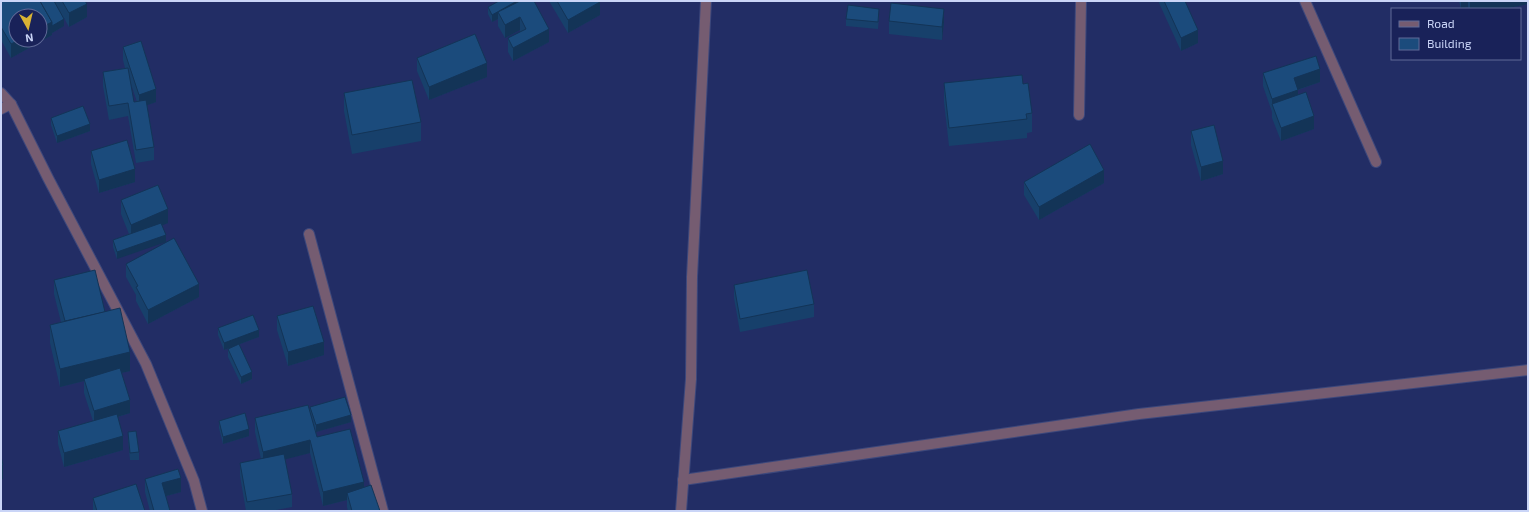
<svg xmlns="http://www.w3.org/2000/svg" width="1529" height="512" viewBox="0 0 1529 512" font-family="'Exo 2',sans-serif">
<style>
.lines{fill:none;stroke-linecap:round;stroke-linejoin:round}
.minor-casing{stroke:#3d487c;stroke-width:12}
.minor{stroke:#755c71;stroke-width:10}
.wall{fill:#17406b;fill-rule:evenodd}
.shaded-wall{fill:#133457}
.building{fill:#1b4b7c;stroke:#133457}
</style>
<rect width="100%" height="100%" fill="#222d65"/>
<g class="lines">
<defs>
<g id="minor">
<polyline points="1305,1 1376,162"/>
<polyline points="1,93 11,104 48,178 146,364 194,481 202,511"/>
<polyline points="1,109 11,104"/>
<polyline points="1079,115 1081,1"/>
<polyline points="309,234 383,511"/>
<polyline points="683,480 1139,414 1528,370"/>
<polyline points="681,511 691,379 692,277 706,1"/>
</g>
</defs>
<use href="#minor" class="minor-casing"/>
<use href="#minor" class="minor"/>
</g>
<g class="wall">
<polygon points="1,1 87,1 86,2 87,17 69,27 64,18 64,26 52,33 52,32 52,35 11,58 1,40"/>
<polygon points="534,1 549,42 513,61 508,52 508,38 520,32 520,30 505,38 498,26 498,19 492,22 488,14 488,7"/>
<polygon points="549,1 599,1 600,15 568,33"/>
<polygon points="1159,1 1185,1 1198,43 1181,51 1159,3"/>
<polygon points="1459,1 1528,1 1528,4 1504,9 1469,9 1468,7 1461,9"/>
<polygon points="879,16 878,29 846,26 846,19"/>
<polygon points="889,21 944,22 942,40 889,34"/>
<path d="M123,47L156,102L147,105L154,147V160L136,163L128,116L109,120L103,86V72L125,68L123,60ZM131,84L137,102H134Z"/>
<polygon points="417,58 487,77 429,100 417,71"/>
<polygon points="1263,73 1320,82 1298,90 1298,95 1314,129 1281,141 1272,118 1272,112 1263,86"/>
<polygon points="944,83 1023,84 1032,113 1032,132 1027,133 1027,138 949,146 944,102"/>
<polygon points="344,93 421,122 421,141 352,154 344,111"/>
<polygon points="51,118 90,131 57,143 51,125"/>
<polygon points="1191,131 1223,174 1201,181 1191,145"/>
<polygon points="91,151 135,182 99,193 91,164"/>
<polygon points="1024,182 1104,183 1039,220 1024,195"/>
<polygon points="121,200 168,223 162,225 117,259 113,247 113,240 129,234 121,214"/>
<polygon points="126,264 199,297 148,324 136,301 136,295 126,277"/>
<polygon points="54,280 105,312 130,371 121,373 130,413 118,417 123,450 64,467 58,444 58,431 93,421 84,393 84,381 60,387 50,343 50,325 61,322 54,294"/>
<polygon points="734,285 814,304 814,317 740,332 734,298"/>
<polygon points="277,316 324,355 288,366 277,330"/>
<polygon points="218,328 259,337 224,350 218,335"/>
<polygon points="228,349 252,379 241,384 228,357"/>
<polygon points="310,407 351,422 316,432 317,437 364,488 380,511 348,511 347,507 347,500 323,506 310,453 285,459 292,494 292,507 271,511 246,511 240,476 240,463 261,459 255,432 255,418 310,411"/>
<polygon points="219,421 249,436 223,444 219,428"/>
<polygon points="128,432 139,452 139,460 130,460 128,439"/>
<polygon points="145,479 181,492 166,496 170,511 150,511 145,492"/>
<polygon points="93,498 145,511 93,511"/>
</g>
<g class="shaded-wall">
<polygon points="517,1 528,1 498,12 498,19 492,22 492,15"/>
<polygon points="1461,1 1468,1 1468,7 1461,9"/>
<polygon points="1470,1 1528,1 1528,4 1504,9 1470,9"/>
<polygon points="600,2 600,15 568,33 568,20"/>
<polygon points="87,4 87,17 69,27 69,13"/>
<polygon points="944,9 944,22 942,40 942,27"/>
<polygon points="520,17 520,30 505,38 505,25"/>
<polygon points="64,19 64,26 52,33 52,26"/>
<polygon points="52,22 52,35 11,58 11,44 19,40 40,40 40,28"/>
<polygon points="549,29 549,42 513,61 513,48"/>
<polygon points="1198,30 1198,43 1181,51 1181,38"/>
<polygon points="487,63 487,77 429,100 429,87"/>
<polygon points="1320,69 1320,82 1294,91 1294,78"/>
<polygon points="156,89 156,102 139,108 139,95"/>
<polygon points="1298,90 1298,104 1272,104 1272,112 1272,99"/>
<polygon points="1314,116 1314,129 1281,141 1281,128"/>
<polygon points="90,124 90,131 57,143 57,136"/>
<polygon points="1223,161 1223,174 1201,181 1201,167"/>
<polygon points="135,169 135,182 99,193 99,180"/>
<polygon points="1104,170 1104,183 1039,220 1039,207"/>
<polygon points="168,209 168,223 131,238 131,225"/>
<polygon points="166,235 166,242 117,259 117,252"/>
<polygon points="199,284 199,297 148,324 148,310"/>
<polygon points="259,330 259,337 224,350 224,343"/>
<polygon points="324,342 324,355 288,366 288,352"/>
<polygon points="130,352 130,371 85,381 84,379 84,381 60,387 60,369"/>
<polygon points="252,372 252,379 241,384 241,377"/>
<polygon points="130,400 130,413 94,424 94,411"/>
<polygon points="351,415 351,422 316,432 316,425"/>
<polygon points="249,429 249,436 223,444 223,437"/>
<polygon points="123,436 123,450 64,467 64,453"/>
<polygon points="310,440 310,453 263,465 263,452"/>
<polygon points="3,465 3,479 1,479 1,466"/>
<polygon points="181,478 181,492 162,497 162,483"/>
<polygon points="364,482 364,496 347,493 347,500 323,506 323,492"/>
</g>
<g class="building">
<polygon points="1,1 40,1 52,22 40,28 40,16 16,16 16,40 19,40 11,44 1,27"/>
<polygon points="40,1 54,1 64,19 52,26 52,22"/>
<polygon points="62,1 85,1 87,4 69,13"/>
<polygon points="499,1 517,1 492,15 488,7"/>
<polygon points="520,1 534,1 549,29 513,48 508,38 526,29 520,17 505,25 498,12"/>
<polygon points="557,1 599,1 600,2 568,20"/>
<polygon points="1164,1 1185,1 1198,30 1181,38"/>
<polygon points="891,3 944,9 942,27 889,21"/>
<polygon points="848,5 879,9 878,22 846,19"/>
<polygon points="475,34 487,63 429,87 417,58"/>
<polygon points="141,41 156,89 139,95 123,47"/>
<polygon points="1316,56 1320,69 1294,78 1298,90 1272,99 1263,73"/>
<polygon points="128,68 134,102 146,100 154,147 136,150 128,103 109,106 103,72"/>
<polygon points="1022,75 1023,84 1028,83 1032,113 1026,114 1027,119 949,128 944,83"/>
<polygon points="412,80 421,122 352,135 344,93"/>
<polygon points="1306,92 1314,116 1281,128 1272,104"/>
<polygon points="83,106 90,124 57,136 51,118"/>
<polygon points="1214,125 1223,161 1201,167 1191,131"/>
<polygon points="127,140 135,169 99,180 91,151"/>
<polygon points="1090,144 1104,170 1039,207 1024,182"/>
<polygon points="158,185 168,209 131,225 121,200"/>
<polygon points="161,223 166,235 117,252 113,240"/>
<polygon points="174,238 199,284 148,310 136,287 138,286 126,264"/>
<polygon points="95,270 105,312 65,321 54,280"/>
<polygon points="807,270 814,304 740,319 734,285"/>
<polygon points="313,306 324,342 288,352 277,316"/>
<polygon points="120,308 130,352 60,369 50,325"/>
<polygon points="253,315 259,330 224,343 218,328"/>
<polygon points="239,344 252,372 241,377 228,349"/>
<polygon points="120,368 130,400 94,411 84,379"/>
<polygon points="345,397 351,415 316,425 310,407"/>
<polygon points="308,405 317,437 350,429 364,482 323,492 310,440 263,452 255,418"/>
<polygon points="245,413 249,429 223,437 219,421"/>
<polygon points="117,414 123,436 64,453 58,431"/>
<polygon points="136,431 139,452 130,453 128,432"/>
<polygon points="284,454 292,494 247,502 240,463"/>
<polygon points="1,456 3,465 1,466"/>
<polygon points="178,469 181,478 162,483 170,511 154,511 145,479"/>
<polygon points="136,484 145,511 97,511 93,498"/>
<polygon points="371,485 380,511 352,511 347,493"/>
</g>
<rect width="1529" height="512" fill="none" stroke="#cad5f7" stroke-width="4"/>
<rect x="1391" y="8" width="130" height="52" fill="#192259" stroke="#606a98"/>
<rect x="1399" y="21" width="20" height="6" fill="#755c71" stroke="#606a98"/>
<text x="1427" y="28" font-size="12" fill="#cad5f7">Road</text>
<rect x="1399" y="38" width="20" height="12" fill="#1b4b7c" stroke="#606a98"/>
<text x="1427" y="48" font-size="12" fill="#cad5f7">Building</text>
<g transform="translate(28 28) rotate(172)"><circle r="19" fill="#192259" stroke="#606a98"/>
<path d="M0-3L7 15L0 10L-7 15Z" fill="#d9b334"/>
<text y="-6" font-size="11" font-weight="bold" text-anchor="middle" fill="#cad5f7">N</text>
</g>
</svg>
